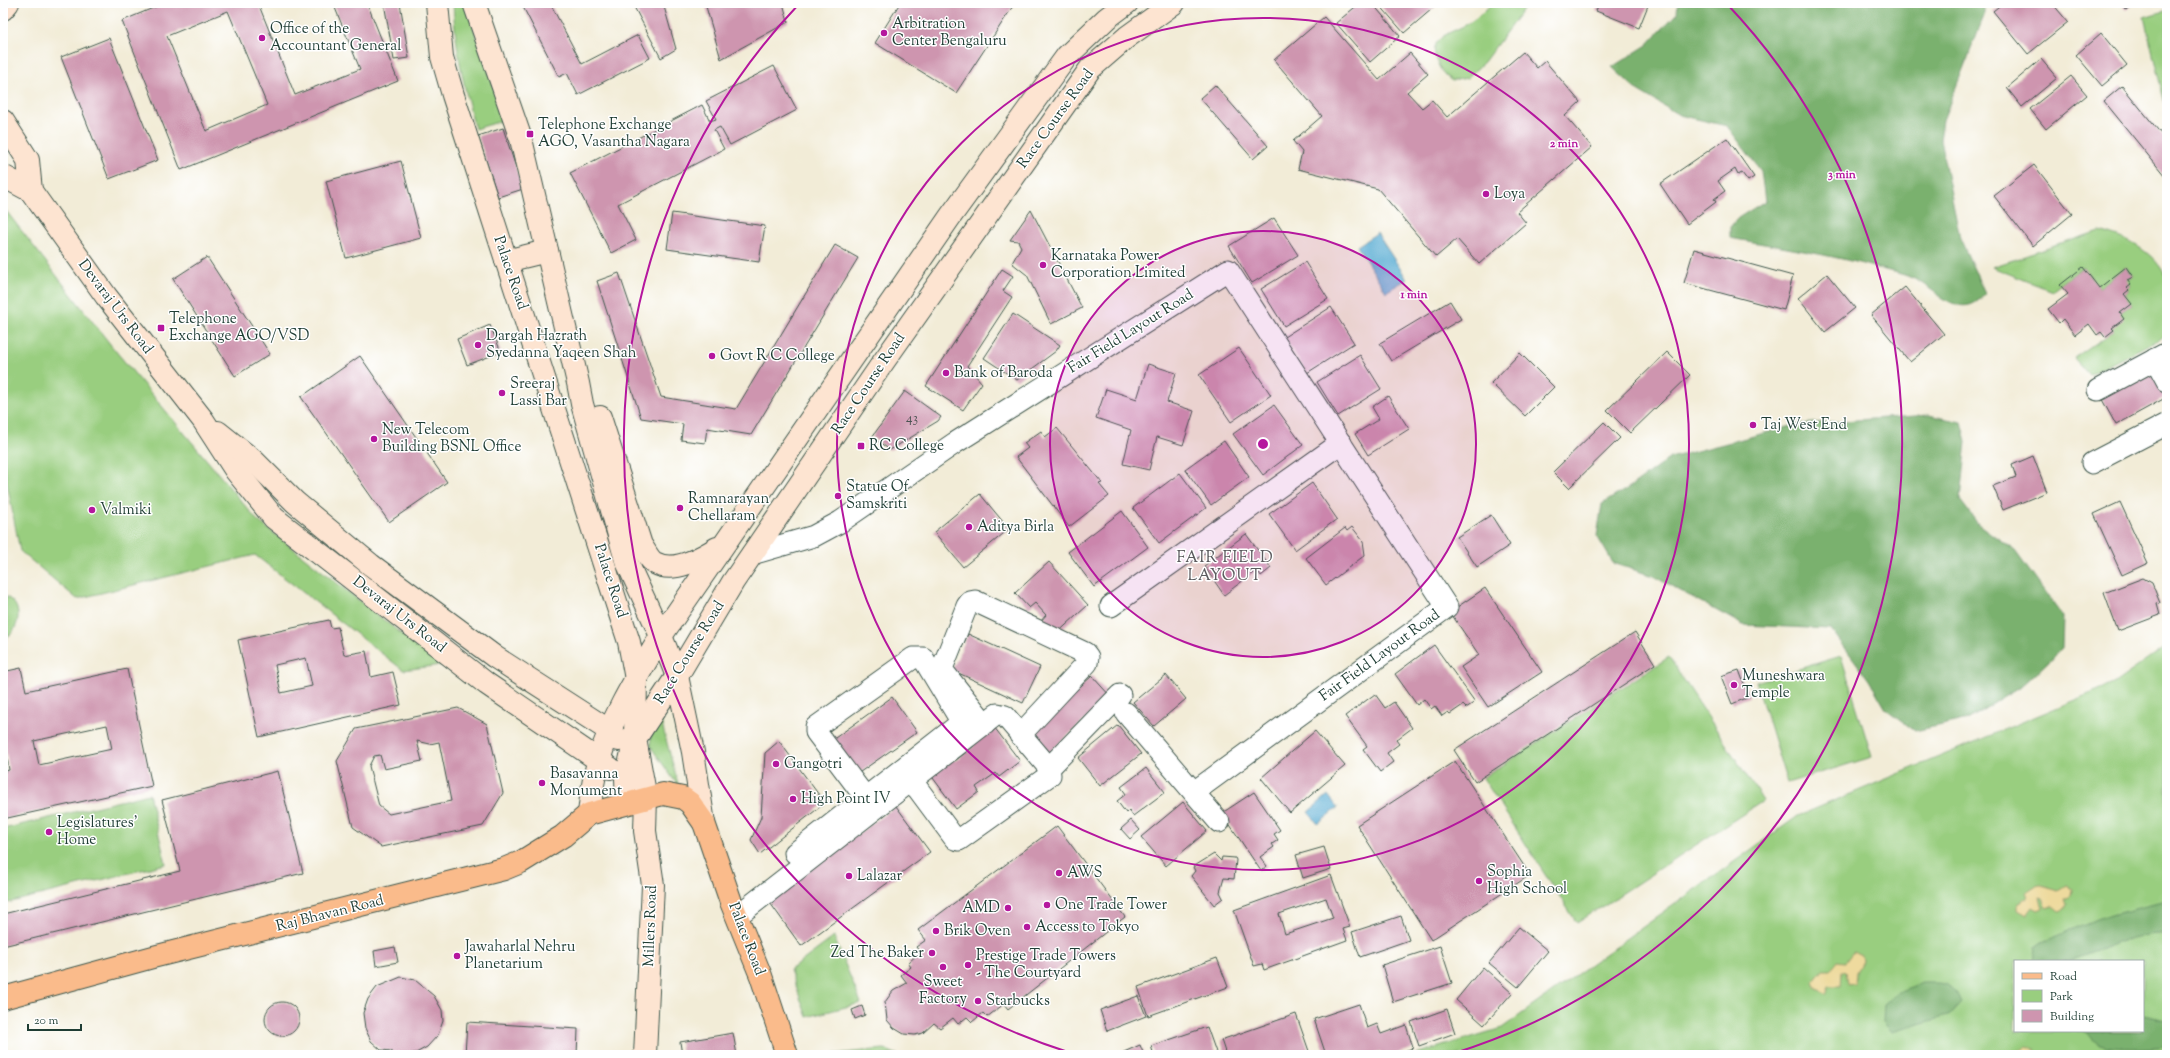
<svg xmlns="http://www.w3.org/2000/svg" width="2170" height="1058" viewBox="0 0 2170 1058" font-family="'Sorts Mill Goudy',serif">
<style>
.green{fill:#99ce7f;stroke:#5c865a;fill-rule:evenodd}
.forest{fill:#7ab16e;stroke:#4c7751}
.sand{fill:#eeda9e;stroke:#868c69}
.water{fill:#56abd2;stroke:#3a7483}
.building{fill:#ce95af;fill-rule:evenodd}
.lines{fill:none;stroke-linecap:round;stroke-linejoin:round}
.street-casing{stroke:#3f574c;stroke-width:23}
.secondary-casing{stroke:#3f574c;stroke-width:24}
.primary-casing{stroke:#3f574c;stroke-width:24}
.street{stroke:#fff;stroke-width:21}
.secondary{stroke:#fde4d1;stroke-width:22}
.primary{stroke:#fabb8b;stroke-width:22}
.ring{fill:none;stroke:#b5179e;stroke-width:2}
.poi-dot{fill:#b5179e;stroke:#fff;stroke-width:1.5}
.labels{text-anchor:middle;dominant-baseline:central;stroke-width:3;stroke-linejoin:round;paint-order:stroke}
.number-label{font-size:13px;fill:#4b5353}
.poi-label{font-size:15px;fill:#1f3d34;stroke:#fff;text-anchor:start}
.street-label{font-size:15px;fill:#1f3d34;stroke:#fff}
.neighbourhood-label{font-size:16px;letter-spacing:1px;fill:#5c5c5f;stroke:#fff}
.centre{fill:#b5179e;stroke:#fff;stroke-width:2}
.ring-label{font-size:12px;text-anchor:middle;font-weight:bold;fill:#b5179e;stroke:#fff;stroke-width:3;stroke-linejoin:round;paint-order:stroke}
</style>
<rect width="100%" height="100%" fill="#fff"/>
<filter id="ink" filterUnits="userSpaceOnUse"><feTurbulence type="fractalNoise" baseFrequency=".025" numOctaves="2"/><feDisplacementMap in="SourceGraphic" scale="8" xChannelSelector="R" yChannelSelector="G"/><feConvolveMatrix kernelMatrix="1 2 1 2 8 2 1 2 1" color-interpolation-filters="sRGB"/></filter>
<filter id="wash" filterUnits="userSpaceOnUse"><feTurbulence type="fractalNoise" baseFrequency=".012" numOctaves="4" result="noise"/><feDisplacementMap in="SourceGraphic" scale="16" xChannelSelector="R" yChannelSelector="G"/><feGaussianBlur stdDeviation="0.9" result="paint"/><feColorMatrix in="noise" values="0 0 0 0 0 0 0 0 0 0 0 0 0 0 0 0 0 1.4 0 .05"/><feComposite in="paint" operator="in"/></filter>
<g filter="url(#wash)">
<rect width="100%" height="100%" fill="#f2ecd7"/>
<g class="green">
<path d="M453,3H465L505,120L475,129C464,87 455,47 453,3Z"/>
<path d="M1493,3L1527,4L1484,62L1467,78L1452,81C1444,75 1441,71 1437,62C1426,36 1453,33 1469,23C1477,18 1485,10 1493,3Z"/>
<polygon points="2167,10 2167,113 2144,17"/>
<polygon points="3,207 114,349 257,520 441,665 403,670 255,555 77,599 20,551 3,462"/>
<path d="M2099,231C2125,237 2157,252 2167,280C2170,290 2167,323 2167,335L2089,375L2074,358L2114,330L2112,328L2120,313L2132,304L2124,294L2129,290L2127,288L2131,285L2127,280L2133,277L2126,267L2099,288L2083,267L2052,291L1992,267Z"/>
<path d="M3,596C25,602 21,631 3,640Z"/>
<path d="M2167,646V1055H1412L1502,1028L1798,816L2113,684ZM2015,961H2143V1031H2015Z"/>
<polygon points="1841,656 1872,757 1787,783 1756,682"/>
<polygon points="1669,657 1763,801 1577,923 1483,778"/>
<polygon points="658,710 679,787 650,746 652,726"/>
<polygon points="149,794 166,864 3,904 3,829"/>
<polygon points="834,937 861,1003 807,1017 790,970"/>
<polygon points="884,1049 898,1055 824,1055"/>
</g>
<g class="forest">
<path d="M1678,3H1984V16L1943,120L1940,140L1960,238L1985,294C1960,324 1936,288 1912,278C1901,273 1888,271 1877,268C1829,254 1779,247 1730,238V227L1738,218L1765,201L1761,171L1727,126L1679,115L1637,90L1612,67L1647,45L1677,13Z"/>
<polygon points="1929,415 1961,422 1966,441 1960,500 1978,524 2015,551 2063,617 2062,649 2022,686 1968,719 1915,731 1886,709 1869,680 1831,629 1743,625 1653,576 1613,563 1597,536 1602,504 1636,483 1670,458 1799,424"/>
<path d="M2167,901V934C2126,933 2103,952 2066,961C2056,963 2043,961 2033,961L2035,947L2042,942L2100,918Z"/>
<path d="M1923,983C1944,983 1953,981 1961,1003L1950,1015L1892,1032L1883,1022L1884,1004L1898,992Z"/>
<path d="M2143,1015L2167,1020V1046C2151,1048 2115,1050 2100,1044C2094,1042 2090,1036 2086,1031H2143Z"/>
</g>
<g class="sand">
<polygon points="2038,885 2059,891 2067,886 2072,889 2071,896 2065,899 2067,903 2065,908 2059,910 2053,905 2047,907 2043,898 2040,897 2043,908 2038,910 2033,907 2027,915 2018,910 2018,904 2028,898 2026,893"/>
<polygon points="1853,952 1861,956 1862,961 1856,972 1855,983 1848,984 1846,973 1842,972 1841,986 1829,986 1826,994 1816,989 1813,982 1823,970 1830,970 1837,961 1845,962"/>
<polygon points="2027,1046 2036,1049 2035,1055 2010,1055"/>
</g>
<g class="water">
<polygon points="1377,233 1407,279 1386,292 1357,246"/>
<polygon points="1328,795 1338,808 1318,824 1308,812"/>
</g>
<g id="blocks">
<g class="building">
<path d="M165,3H258L295,95L360,69L333,3H367L398,81L181,170L122,21ZM228,11L267,105L206,131L167,36Z"/>
<polygon points="384,3 400,3 409,58 394,60"/>
<polygon points="521,3 550,3 582,64 638,35 650,58 578,95 567,73 559,77"/>
<polygon points="632,3 663,3 676,49 661,58"/>
<polygon points="705,3 783,3 788,22 721,59"/>
<polygon points="900,3 1015,3 956,93 875,43"/>
<polygon points="1360,3 1372,3 1400,36 1370,62 1336,23"/>
<polygon points="1378,3 1439,3 1404,33"/>
<polygon points="1599,3 1649,3 1639,28 1596,11"/>
<polygon points="2003,3 2052,3 2068,22 2028,54 1993,11"/>
<polygon points="2121,3 2135,3 2127,10"/>
<polygon points="1324,17 1379,80 1410,53 1428,74 1407,92 1422,108 1432,100 1447,117 1523,52 1537,68 1545,61 1580,102 1565,116 1592,147 1517,212 1526,223 1479,264 1457,239 1436,257 1378,189 1298,169 1302,152 1293,141 1322,116 1274,60"/>
<polygon points="2101,33 2127,65 2102,86 2076,55"/>
<polygon points="109,38 158,160 109,179 61,57"/>
<polygon points="2041,59 2057,78 2022,107 2007,88"/>
<polygon points="774,66 797,110 730,145 720,127 714,130 724,149 618,204 636,240 611,253 570,173 702,105 710,121 716,119 706,101"/>
<polygon points="2071,76 2087,95 2046,129 2030,109"/>
<polygon points="1215,85 1268,146 1253,159 1200,98"/>
<polygon points="2122,86 2167,141 2167,174 2165,176 2104,101"/>
<polygon points="503,128 523,189 498,197 478,136"/>
<polygon points="1727,138 1754,177 1748,181 1742,173 1738,175 1735,169 1718,181 1725,191 1714,199 1716,202 1687,224 1660,184"/>
<polygon points="401,161 421,238 346,258 326,181"/>
<polygon points="2034,165 2072,214 2033,246 1994,196"/>
<polygon points="1031,210 1082,308 1051,324 1027,275 1012,263 1021,247 1018,241 1010,240"/>
<polygon points="672,213 765,226 759,262 667,249"/>
<polygon points="1274,218 1298,255 1252,283 1229,246"/>
<polygon points="835,245 858,258 751,435 707,428 705,443 681,440 683,424 641,418 597,281 619,273 661,397 736,409"/>
<polygon points="1694,249 1793,276 1784,310 1684,283"/>
<polygon points="207,257 270,354 235,376 173,279"/>
<polygon points="1305,262 1328,299 1284,326 1261,289"/>
<polygon points="2083,267 2099,288 2126,267 2133,277 2127,280 2131,285 2127,288 2129,290 2124,294 2132,304 2120,313 2124,319 2112,328 2114,330 2105,337 2101,332 2097,335 2089,324 2075,335 2063,319 2059,323 2048,309 2068,294 2060,285"/>
<polygon points="1002,269 1013,276 1003,291 1012,297 967,366 982,383 963,410 926,386"/>
<polygon points="1827,274 1855,308 1825,332 1798,298"/>
<polygon points="1905,287 1944,334 1910,362 1871,315"/>
<polygon points="1450,301 1461,319 1391,361 1380,343"/>
<polygon points="1331,307 1354,343 1307,373 1284,337"/>
<polygon points="1013,314 1060,345 1056,351 1017,380 984,358"/>
<polygon points="490,325 501,352 467,365 457,339"/>
<polygon points="1239,348 1271,395 1231,422 1199,375"/>
<polygon points="1667,352 1690,375 1630,433 1607,410"/>
<polygon points="1520,353 1554,387 1525,416 1491,383"/>
<polygon points="1360,355 1381,389 1338,416 1317,382"/>
<polygon points="360,356 447,482 389,522 301,397"/>
<polygon points="2167,358 2167,397 2116,425 2099,394"/>
<polygon points="1148,364 1176,373 1167,402 1194,411 1183,445 1157,437 1149,470 1123,464 1131,430 1096,418 1106,389 1137,399"/>
<polygon points="905,391 941,417 938,421 890,450 872,437"/>
<polygon points="1388,396 1409,429 1368,455 1355,434 1379,419 1372,407"/>
<polygon points="1274,405 1303,445 1263,475 1233,434"/>
<polygon points="1604,422 1620,438 1569,488 1553,472"/>
<polygon points="1057,428 1102,483 1099,484 1109,496 1069,527 1016,457 1028,448 1024,443 1041,431 1045,437"/>
<polygon points="1224,441 1249,477 1211,505 1185,469"/>
<polygon points="2033,456 2047,492 2003,510 1993,486 2016,477 2012,465"/>
<polygon points="1180,473 1206,508 1159,543 1133,508"/>
<polygon points="1312,483 1337,519 1295,550 1269,514"/>
<polygon points="980,494 1009,529 963,567 934,532"/>
<polygon points="2120,502 2148,563 2122,575 2094,514"/>
<polygon points="1122,511 1148,547 1094,587 1068,552"/>
<polygon points="1491,515 1510,545 1477,567 1457,537"/>
<polygon points="1352,527 1363,541 1365,555 1326,585 1306,558 1345,528 1347,531"/>
<polygon points="1246,534 1271,568 1261,576 1257,570 1224,595 1204,566"/>
<polygon points="1049,562 1088,605 1054,636 1041,621 1046,615 1035,603 1029,608 1015,593"/>
<polygon points="2143,578 2152,583 2160,603 2157,604 2160,615 2118,631 2104,593"/>
<polygon points="1485,588 1542,672 1488,707 1461,667 1479,655 1450,612"/>
<path d="M329,620L331,628L338,627L344,655L366,651L371,677L393,672L401,705L259,737L238,640ZM306,658L312,686L281,693L275,665Z"/>
<polygon points="1635,632 1655,664 1475,782 1454,750"/>
<polygon points="968,634 1040,667 1023,703 952,670"/>
<polygon points="1434,645 1475,702 1466,708 1463,705 1450,714 1448,712 1442,716 1435,706 1431,709 1424,699 1417,705 1395,674"/>
<path d="M21,668L26,691L127,669L152,786L3,819V772L9,770L5,746L3,747V672ZM107,725L112,749L39,765L34,741Z"/>
<polygon points="1739,670 1749,697 1732,704 1721,676"/>
<polygon points="1166,675 1186,699 1154,726 1133,702"/>
<polygon points="1092,676 1111,697 1046,755 1027,734"/>
<polygon points="1375,694 1385,708 1394,702 1412,728 1396,740 1399,744 1387,753 1393,762 1380,772 1363,749 1367,746 1345,716"/>
<polygon points="892,697 917,732 853,777 828,743"/>
<path d="M458,708L487,724L503,793L483,826L381,847L353,827L337,761L356,729ZM417,741L430,744L439,742L451,801L389,814L379,806L369,766L374,756L380,755L384,769L422,761Z"/>
<polygon points="1118,725 1141,754 1100,786 1078,758"/>
<polygon points="994,727 1020,761 999,777 996,773 976,787 979,792 956,809 930,774 952,758 955,761 974,746 972,743"/>
<polygon points="1315,731 1345,766 1290,813 1261,778"/>
<polygon points="779,741 825,803 760,854 751,840 761,817 765,753"/>
<polygon points="1455,761 1530,875 1431,940 1357,825"/>
<polygon points="1146,768 1165,792 1133,816 1129,810 1126,813 1117,801 1126,794 1121,787"/>
<polygon points="278,771 303,873 3,946 3,914 180,871 162,800"/>
<polygon points="1254,792 1280,830 1274,834 1278,840 1272,844 1274,847 1260,857 1267,866 1261,871 1222,813"/>
<polygon points="1183,802 1207,831 1166,866 1141,837"/>
<polygon points="896,806 930,852 801,946 768,900"/>
<polygon points="1131,820 1140,830 1130,839 1121,829"/>
<polygon points="1057,826 1125,917 1008,1009 1004,1004 987,1017 983,1013 972,1022 967,1017 958,1024 953,1018 940,1028 934,1023 923,1033 915,1035 904,1034 894,1028 887,1020 885,1002 893,991 907,983 901,975 911,967 908,963 920,952 916,947 926,940 918,930"/>
<polygon points="1324,847 1331,869 1303,878 1296,855"/>
<polygon points="1214,854 1221,861 1222,857 1235,858 1236,860 1234,879 1224,878 1220,892 1223,898 1214,905 1191,876 1195,871 1193,867"/>
<path d="M1331,875L1350,927L1343,929L1347,940L1264,970L1262,964L1254,966L1234,910ZM1326,898L1333,918L1285,934L1279,914Z"/>
<polygon points="1401,916 1409,940 1360,957 1352,932"/>
<polygon points="1519,927 1548,951 1518,987 1489,963"/>
<polygon points="1440,946 1452,983 1393,1002 1382,965"/>
<polygon points="395,947 398,962 376,966 374,951"/>
<polygon points="1217,958 1228,987 1148,1016 1138,987"/>
<polygon points="1483,967 1512,993 1484,1025 1456,1000"/>
<polygon points="401,977 415,980 434,996 442,1010 443,1021 438,1035 427,1047 416,1053 392,1055 392,1051 381,1050 371,1041 365,1028 363,1013 368,999 377,987"/>
<polygon points="1138,996 1146,1016 1107,1031 1100,1010"/>
<circle cx="282" cy="1019" r="17"/>
<polygon points="1359,1004 1367,1028 1377,1024 1381,1034 1406,1025 1413,1048 1393,1055 1381,1055 1380,1051 1367,1055 1326,1055 1314,1019"/>
<polygon points="862,1006 865,1015 855,1019 852,1010"/>
<polygon points="1447,1009 1455,1033 1419,1046 1411,1022"/>
<polygon points="1296,1014 1310,1054 1226,1055 1221,1040"/>
<polygon points="467,1022 578,1029 577,1055 465,1055"/>
<polygon points="1207,1027 1217,1055 1154,1055 1151,1046"/>
<polygon points="733,1033 737,1055 682,1055 680,1042"/>
<polygon points="1140,1045 1144,1055 1117,1055"/>
</g>
</g>
</g>
<g filter="url(#ink)">
<use href="#blocks" fill-opacity="0" stroke="#3f574c" stroke-width="1"/>
<g class="lines">
<defs>
<g id="street">
<polyline points="2155,359 2167,381"/>
<polyline points="2098,390 2167,353"/>
<polyline points="2092,463 2167,424"/>
<polyline points="752,554 814,536 840,522 955,443 1228,270 1447,607 1194,792"/>
<polyline points="1111,606 1341,443"/>
<polyline points="1126,713 1219,822"/>
<polyline points="985,724 943,671 943,666 967,606 970,602 975,601 1085,653 1088,657 1087,663 1020,735"/>
<polyline points="1049,768 1120,695"/>
<polyline points="795,853 957,726 960,721 958,716 923,658 913,658 816,727 816,732 865,797"/>
<polyline points="737,916 997,714 1005,716 1049,768 1050,775 959,840 955,839 912,781"/>
</g>
<g id="secondary">
<polyline points="437,3 442,57 453,95 629,642 636,679 635,739 646,798 645,831 653,885 645,1055"/>
<polyline points="474,3 521,139 578,383 582,404 626,560 661,636 677,676 693,752 704,823"/>
<polyline points="3,9 8,3"/>
<polyline points="3,121 28,160 31,191"/>
<polyline points="3,176 31,191 106,296 203,420 236,471 274,518 487,684 610,768"/>
<polyline points="506,261 547,251"/>
<path d="M600,417L641,545C645,550 649,560 655,563C674,574 701,558 717,548"/>
<polyline points="218,432 253,460 295,502 371,565 495,657 610,731 619,740"/>
<polyline points="627,803 626,778 635,739 677,676 733,582 884,361 1090,69 1127,37 1174,3"/>
<path d="M589,814C591,796 593,777 599,760C612,716 638,675 661,636L950,217L1067,56L1107,18L1127,3"/>
</g>
<polyline id="primary" points="3,998 153,957 504,869 521,862 563,836 589,814 663,794 683,798 690,803 704,823 731,902 761,976 787,1055"/>
</defs>
<use href="#street" class="street-casing"/>
<use href="#secondary" class="secondary-casing"/>
<use href="#primary" class="primary-casing"/>
<use href="#street" class="street"/>
<use href="#secondary" class="secondary"/>
<use href="#primary" class="primary"/>
</g>
</g>
<circle cx="1263" cy="444" r="213" fill="#b5179e" fill-opacity=".12"/>
<g class="ring">
<circle cx="1263" cy="444" r="213"/>
<circle cx="1263" cy="444" r="426"/>
<path d="M1071 1053A639 639 0 0 1 799 4M1727 4A639 639 0 0 1 1455 1053"/>
</g>
<g class="poi-dot">
<circle cx="884" cy="33" r="4"/>
<circle cx="262" cy="38" r="4"/>
<rect x="526" y="130" width="8" height="8" rx="2"/>
<circle cx="1486" cy="194" r="4"/>
<circle cx="1043" cy="265" r="4"/>
<rect x="157" y="324" width="8" height="8" rx="2"/>
<circle cx="478" cy="345" r="4"/>
<circle cx="712" cy="356" r="4"/>
<circle cx="946" cy="373" r="4"/>
<circle cx="502" cy="393" r="4"/>
<circle cx="1753" cy="425" r="4"/>
<circle cx="374" cy="439" r="4"/>
<rect x="857" y="442" width="8" height="8" rx="2"/>
<circle cx="838" cy="496" r="4"/>
<circle cx="680" cy="508" r="4"/>
<circle cx="92" cy="510" r="4"/>
<circle cx="969" cy="527" r="4"/>
<circle cx="1734" cy="685" r="4"/>
<circle cx="776" cy="764" r="4"/>
<circle cx="542" cy="783" r="4"/>
<circle cx="793" cy="799" r="4"/>
<circle cx="49" cy="832" r="4"/>
<circle cx="1059" cy="873" r="4"/>
<circle cx="849" cy="876" r="4"/>
<circle cx="1479" cy="881" r="4"/>
<circle cx="1047" cy="905" r="4"/>
<circle cx="1008" cy="908" r="4"/>
<circle cx="1027" cy="927" r="4"/>
<circle cx="936" cy="931" r="4"/>
<circle cx="932" cy="953" r="4"/>
<circle cx="457" cy="956" r="4"/>
<circle cx="968" cy="965" r="4"/>
<circle cx="943" cy="967" r="4"/>
<circle cx="978" cy="1001" r="4"/>
</g>
<g class="labels">
<g class="number-label">
<text x="912" y="419">43</text>
</g>
<g class="poi-label">
<text x="892" y="24">Arbitration<tspan x="892" dy="17">Center Bengaluru</tspan></text>
<text x="270" y="29">Office of the<tspan x="270" dy="17">Accountant General</tspan></text>
<text x="538" y="125">Telephone Exchange<tspan x="538" dy="17">AGO, Vasantha Nagara</tspan></text>
<text x="1494" y="194">Loya</text>
<text x="1051" y="256">Karnataka Power<tspan x="1051" dy="17">Corporation Limited</tspan></text>
<text x="169" y="319">Telephone<tspan x="169" dy="17">Exchange AGO/VSD</tspan></text>
<text x="486" y="336">Dargah Hazrath<tspan x="486" dy="17">Syedanna Yaqeen Shah</tspan></text>
<text x="720" y="356">Govt R C College</text>
<text x="954" y="373">Bank of Baroda</text>
<text x="510" y="384">Sreeraj<tspan x="510" dy="17">Lassi Bar</tspan></text>
<text x="1761" y="425">Taj West End</text>
<text x="382" y="430">New Telecom<tspan x="382" dy="17">Building BSNL Office</tspan></text>
<text x="869" y="446">RC College</text>
<text x="846" y="487">Statue Of<tspan x="846" dy="17">Samskriti</tspan></text>
<text x="688" y="499">Ramnarayan<tspan x="688" dy="17">Chellaram</tspan></text>
<text x="100" y="510">Valmiki</text>
<text x="977" y="527">Aditya Birla</text>
<text x="1742" y="676">Muneshwara<tspan x="1742" dy="17">Temple</tspan></text>
<text x="784" y="764">Gangotri</text>
<text x="550" y="774">Basavanna<tspan x="550" dy="17">Monument</tspan></text>
<text x="801" y="799">High Point IV</text>
<text x="57" y="823">Legislatures'<tspan x="57" dy="17">Home</tspan></text>
<text x="1487" y="872">Sophia<tspan x="1487" dy="17">High School</tspan></text>
<text x="1067" y="873">AWS</text>
<text x="857" y="876">Lalazar</text>
<text x="1055" y="905">One Trade Tower</text>
<text x="1000" y="908" text-anchor="end">AMD</text>
<text x="1035" y="927">Access to Tokyo</text>
<text x="944" y="931">Brik Oven</text>
<text x="465" y="947">Jawaharlal Nehru<tspan x="465" dy="17">Planetarium</tspan></text>
<text x="924" y="953" text-anchor="end">Zed The Baker</text>
<text x="976" y="956">Prestige Trade Towers<tspan x="976" dy="17">- The Courtyard</tspan></text>
<text x="943" y="982" text-anchor="middle">Sweet<tspan x="943" dy="17">Factory</tspan></text>
<text x="986" y="1001">Starbucks</text>
</g>
<g class="street-label">
<text transform="translate(1056 119) rotate(-54)">Race Course Road</text>
<text transform="translate(510 273) rotate(71)">Palace Road</text>
<text transform="translate(115 307) rotate(53)">Devaraj Urs Road</text>
<text transform="translate(1131 332) rotate(-32)">Fair Field Layout Road</text>
<text transform="translate(869 384) rotate(-56)">Race Course Road</text>
<text transform="translate(610 581) rotate(72)">Palace Road</text>
<text transform="translate(399 615) rotate(38)">Devaraj Urs Road</text>
<text transform="translate(690 653) rotate(-58)">Race Course Road</text>
<text transform="translate(1380 656) rotate(-36)">Fair Field Layout Road</text>
<text transform="translate(330 914) rotate(-14)">Raj Bhavan Road</text>
<text transform="translate(651 926) rotate(-88)">Millers Road</text>
<text transform="translate(746 939) rotate(69)">Palace Road</text>
</g>
<g class="neighbourhood-label">
<text x="1225" y="558">FAIR FIELD<tspan x="1225" dy="18">LAYOUT</tspan></text>
</g>
</g>
<circle cx="1263" cy="444" r="6" class="centre"/>
<g class="ring-label">
<text x="1564" y="147">2 min</text>
<text x="1842" y="178">3 min</text>
<text x="1414" y="298">1 min</text>
</g>
<rect width="2170" height="1058" fill="none" stroke="#fff" stroke-width="16"/>
<rect x="2014" y="960" width="130" height="72" fill="#ffffff" stroke="#a5b1ae"/>
<rect x="2022" y="973" width="20" height="6" fill="#fabb8b" stroke="#a5b1ae"/>
<text x="2050" y="980" font-size="12" fill="#1f3d34">Road</text>
<rect x="2022" y="990" width="20" height="12" fill="#99ce7f" stroke="#a5b1ae"/>
<text x="2050" y="1000" font-size="12" fill="#1f3d34">Park</text>
<rect x="2022" y="1010" width="20" height="12" fill="#ce95af" stroke="#a5b1ae"/>
<text x="2050" y="1020" font-size="12" fill="#1f3d34">Building</text>
<path d="M28 1024v6h53v-6" fill="none" stroke="#1f3d34" stroke-width="2"/>
<text x="34" y="1024" font-size="12" fill="#1f3d34" stroke="#ffffff" stroke-width="3" paint-order="stroke">20 m</text>
</svg>
